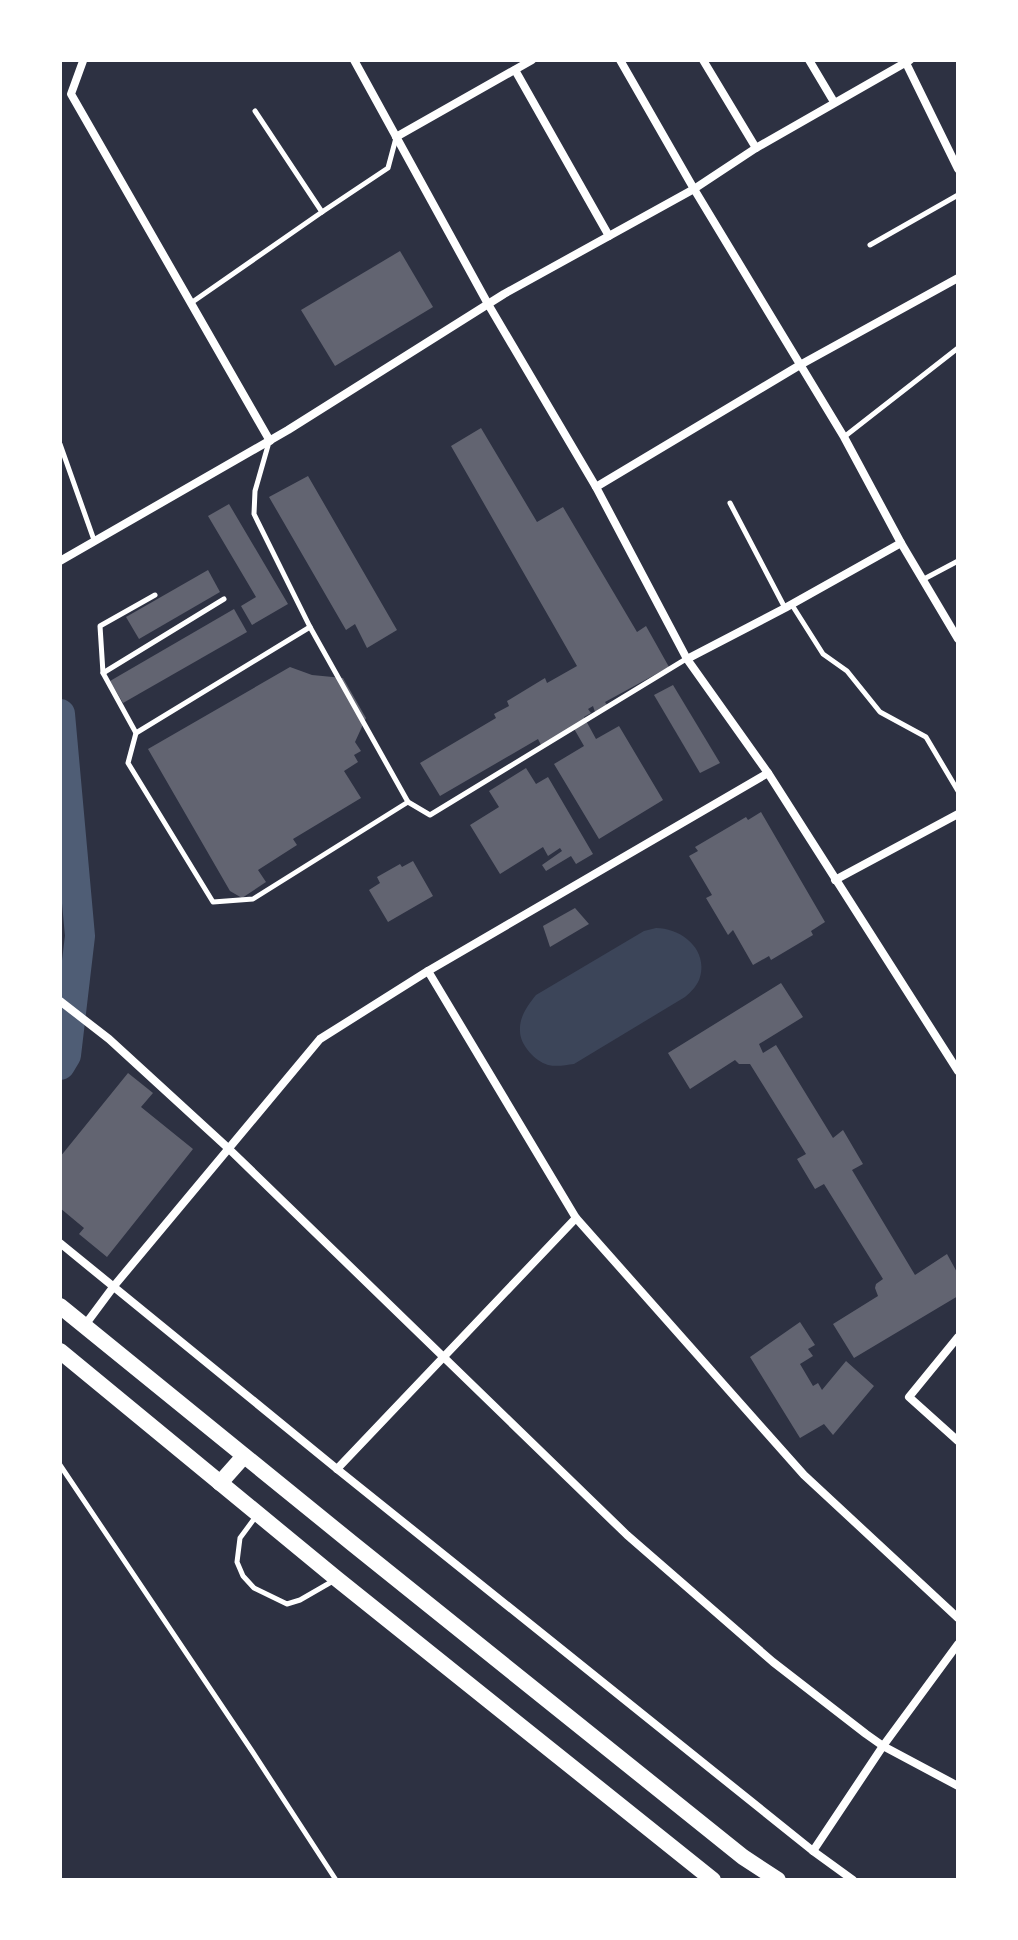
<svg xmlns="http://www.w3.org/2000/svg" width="1018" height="1940" viewBox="0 0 1018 1940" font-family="'Public Sans',sans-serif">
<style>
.green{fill:#3c4559}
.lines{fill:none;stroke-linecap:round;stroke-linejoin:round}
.river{stroke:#4f5d75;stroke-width:30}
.building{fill:#626471}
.service{stroke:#fff;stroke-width:5}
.minor{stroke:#fff;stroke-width:8}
.primary{stroke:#fff;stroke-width:16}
</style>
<rect width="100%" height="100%" fill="#2d3142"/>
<path class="green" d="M656,928C681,928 708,949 700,977C698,985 691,992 685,997L574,1064C566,1065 557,1067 548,1065C535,1061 520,1045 520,1031C519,1017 528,1005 536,995L644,931Z"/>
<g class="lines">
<polyline class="river" points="60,714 80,936 66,1055 60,1065"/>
</g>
<g class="building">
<polygon points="400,251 433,307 335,366 301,310"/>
<polygon points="481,428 537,522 563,507 637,632 646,626 669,667 605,702 607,705 595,712 593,706 588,709 591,713 584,717 596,739 619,726 663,800 599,839 554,764 584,746 573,727 541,745 538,739 440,796 420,763 496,718 494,714 509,706 507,701 545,678 547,683 577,666 451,446"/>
<polygon points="308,476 397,630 367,648 355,624 346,630 269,497"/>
<polygon points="229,504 288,604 252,625 241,606 256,597 208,516"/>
<polygon points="208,570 220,592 139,639 126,617"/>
<polygon points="234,609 247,632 123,703 110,681"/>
<polygon points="290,667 312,675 343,678 366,718 355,742 361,751 354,755 358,762 344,771 361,798 293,839 297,845 258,870 266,882 242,898 230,891 148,749"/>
<polygon points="673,685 720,763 700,773 654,695"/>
<polygon points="526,768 536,784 548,777 593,854 576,864 571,856 546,871 542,865 562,851 560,848 548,856 543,847 500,874 470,825 499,807 489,791"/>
<polygon points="761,812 825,922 811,931 813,935 771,960 769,956 753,965 733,930 728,935 706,898 712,895 689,856 698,851 695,847 746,817 748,820"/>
<polygon points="413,861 433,896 388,922 369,890 380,883 377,877 400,864 402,867"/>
<polygon points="575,908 589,924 550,947 543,926"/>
<polygon points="781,983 803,1017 759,1044 763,1053 776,1045 833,1138 843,1130 863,1164 852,1170 915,1275 947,1254 958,1274 958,1296 854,1358 833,1324 878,1296 875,1288 876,1284 883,1279 824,1184 815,1189 797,1159 806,1154 750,1064 739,1064 735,1060 690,1089 668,1053"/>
<polygon points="128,1073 153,1093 141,1107 193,1149 107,1257 79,1234 84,1228 60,1208 60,1157"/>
<polygon points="800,1322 815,1345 808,1349 813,1356 800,1364 813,1386 818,1383 822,1390 846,1361 874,1386 833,1435 824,1424 800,1438 750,1357"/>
</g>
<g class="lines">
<g class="service">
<polyline points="255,111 322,212"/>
<polyline points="870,245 958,195"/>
<polyline points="191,303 322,212 388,168 396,138"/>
<polyline points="844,437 958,348"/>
<polyline points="269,442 255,491 254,514 310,627 408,802 430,815 686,659"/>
<polyline points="60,444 94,540"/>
<polyline points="730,503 785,608"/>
<polyline points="924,579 958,561"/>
<polyline points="792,605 823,654 847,671 880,712 926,737 958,791"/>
<polyline points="310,627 136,733 128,763 213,902 253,899 408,802"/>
<polyline points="103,673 224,599"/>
<polyline points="136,733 103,673 100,626 155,595"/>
<polyline points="60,1465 252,1751 336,1880"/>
<polyline points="257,1515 240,1538 237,1562 243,1576 254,1588 287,1604 300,1600 333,1581"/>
</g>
<g class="minor">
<polyline points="354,60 488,304 596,487 687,659 768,773 958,1071"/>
<polyline points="620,60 694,189 844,437 901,543 958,639"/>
<polyline points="703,60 756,148"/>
<polyline points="809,60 834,102"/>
<polyline points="83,61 71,94 270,441"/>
<polyline points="906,63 958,169"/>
<polyline points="515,70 609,236"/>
<polyline points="396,137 532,60"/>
<polyline points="596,487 800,365 958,278"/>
<polyline points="60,561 288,430 504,294 694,189 756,148 910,60"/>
<polyline points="687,659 785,608 901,543"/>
<polyline points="835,880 958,814"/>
<polyline points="428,971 576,1218 804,1475 958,1618"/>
<polyline points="60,1001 109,1039 228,1148 627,1535 773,1662 866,1734 883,1746 958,1786"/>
<polyline points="60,1243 337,1469 813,1851 853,1880"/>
<polyline points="85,1325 114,1286 320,1039 428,971 768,773"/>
<polyline points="958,1337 909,1397 958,1441"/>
<polyline points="337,1469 576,1218"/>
<polyline points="813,1851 883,1746 958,1644"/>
</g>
<g class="primary">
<polyline points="60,1306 353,1544 743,1857 778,1880"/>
<polyline points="60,1351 337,1579 713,1880"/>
<polyline points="220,1483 244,1456"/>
</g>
</g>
<rect width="1018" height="1940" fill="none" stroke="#ffffff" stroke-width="124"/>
</svg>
